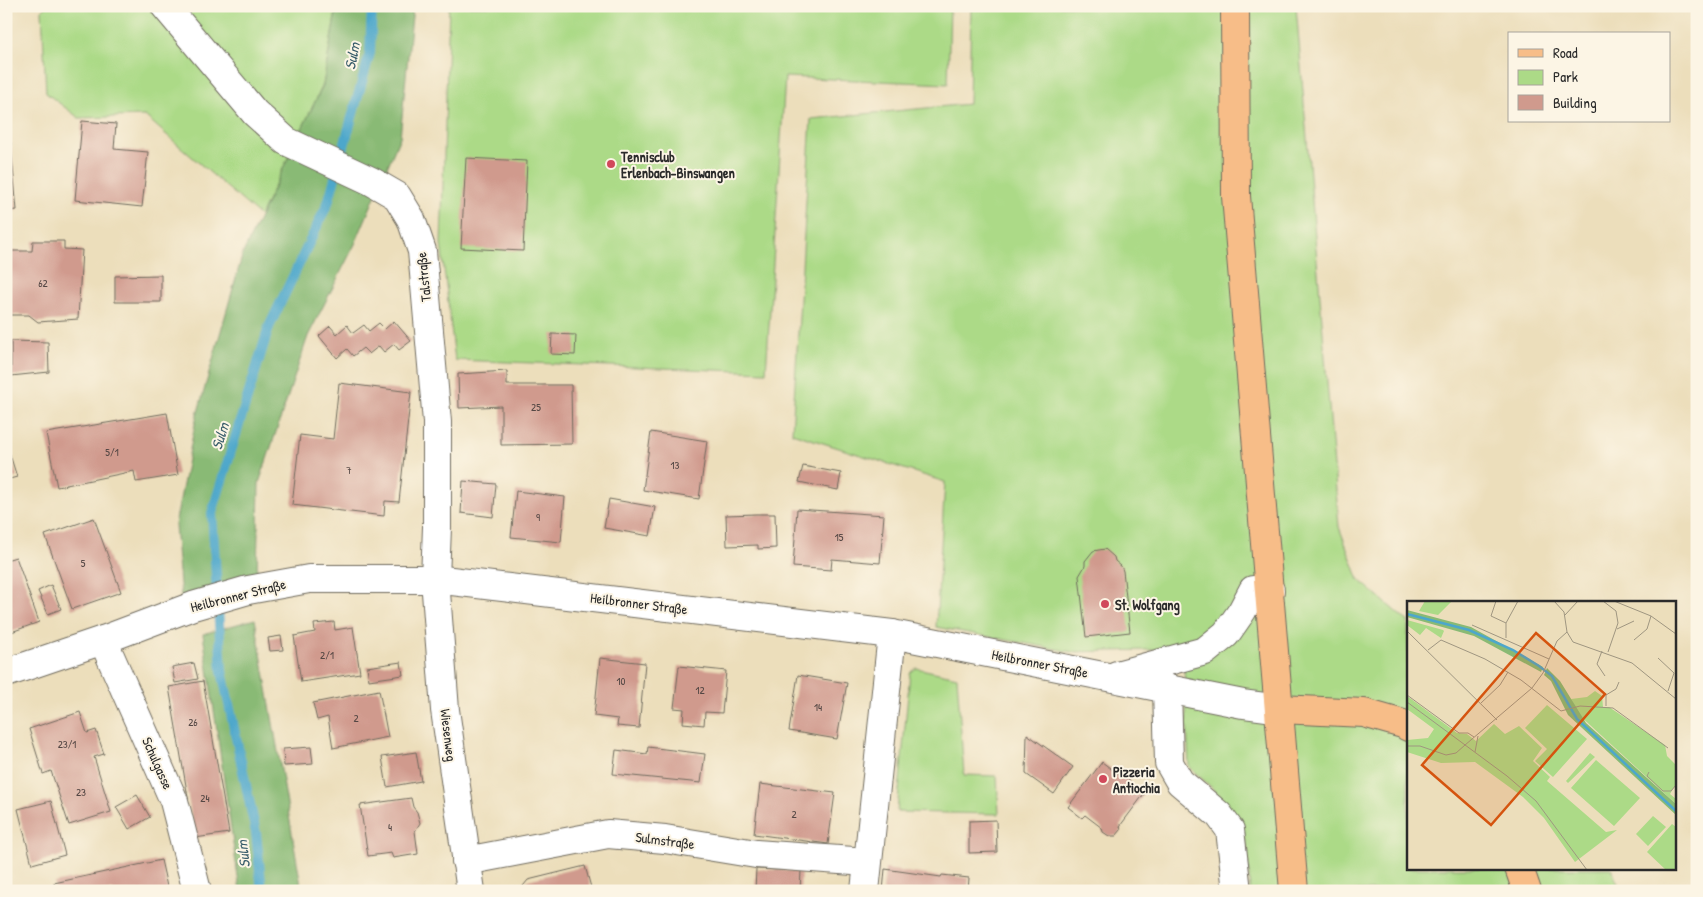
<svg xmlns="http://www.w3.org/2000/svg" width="1703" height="897" viewBox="0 0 1703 897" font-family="'Patrick Hand',sans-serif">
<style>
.green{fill:#acda87;stroke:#6c8259}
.forest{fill:#89ba74;stroke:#5a7250}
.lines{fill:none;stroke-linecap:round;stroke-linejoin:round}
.stream{stroke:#4da7cb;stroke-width:10}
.building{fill:#d09a8d}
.minor-casing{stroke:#6f6a5d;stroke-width:30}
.major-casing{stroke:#6f6a5d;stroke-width:30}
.minor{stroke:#fff;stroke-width:28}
.major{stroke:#f7bd88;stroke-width:28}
.poi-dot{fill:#d1495b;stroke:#fcf5e5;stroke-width:2}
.labels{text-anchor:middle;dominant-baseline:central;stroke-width:4;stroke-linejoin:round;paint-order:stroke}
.number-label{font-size:11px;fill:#544744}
.poi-label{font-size:14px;font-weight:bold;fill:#2b2b2b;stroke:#fcf5e5;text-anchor:start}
.street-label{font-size:14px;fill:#2b2b2b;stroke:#fcf5e5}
.water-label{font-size:15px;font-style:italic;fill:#395d6b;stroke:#fcf5e5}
.inset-river{fill:none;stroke:#4da7cb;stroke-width:2.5}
.inset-road{fill:none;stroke:#9f9681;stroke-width:1}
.view{fill:#d5540f;fill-opacity:0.15;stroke:#d5540f;stroke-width:2.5}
.inset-edge{fill:none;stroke:#2b2b2b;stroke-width:2.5}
</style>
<rect width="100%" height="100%" fill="#fcf5e5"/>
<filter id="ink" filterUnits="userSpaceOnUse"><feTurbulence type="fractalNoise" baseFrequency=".02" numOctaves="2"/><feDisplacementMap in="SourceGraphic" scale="10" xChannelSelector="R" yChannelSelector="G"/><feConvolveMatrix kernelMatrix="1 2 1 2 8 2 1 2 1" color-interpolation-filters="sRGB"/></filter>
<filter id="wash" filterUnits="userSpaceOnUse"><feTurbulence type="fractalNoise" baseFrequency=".0096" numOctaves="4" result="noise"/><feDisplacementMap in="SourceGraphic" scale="20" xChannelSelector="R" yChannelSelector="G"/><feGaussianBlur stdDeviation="1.12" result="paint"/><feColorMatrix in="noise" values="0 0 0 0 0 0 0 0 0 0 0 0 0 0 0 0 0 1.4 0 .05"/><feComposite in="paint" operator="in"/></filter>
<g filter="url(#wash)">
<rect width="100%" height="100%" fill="#ecdebb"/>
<g class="green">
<polygon points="46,6 337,6 323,85 260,216 145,116 79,118 46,93 42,10"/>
<polygon points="449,6 950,6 948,84 785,77 766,372 455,360 441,244"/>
<polygon points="971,6 1296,6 1339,527 1359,580 1402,617 1408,621 1408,868 1611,868 1621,891 1250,891 1247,845 1239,820 1211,787 1189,767 1183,649 1072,652 936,627 945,482 792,433 811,119 969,104"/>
<polygon points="916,668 957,677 964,775 997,776 999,814 897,812 910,673"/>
</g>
<g class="forest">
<polygon points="337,6 413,6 400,137 355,244 308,336 259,483 257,577 181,596 175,525 196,419 243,253 323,85"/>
<polygon points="255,619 302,891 240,891 203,634"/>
</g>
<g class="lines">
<polyline class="stream" points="262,891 256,833 222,671 212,513 269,327 328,203 370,53 372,6"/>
</g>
<g id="blocks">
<g class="building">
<polygon points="6,115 8,115 17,210 6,211"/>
<polygon points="82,121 116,124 114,149 148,152 142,207 75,200"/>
<polygon points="466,158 527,161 523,251 461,248"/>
<polygon points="33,241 64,241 64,249 82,250 78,319 38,322 29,315 6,315 6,242 9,251 32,251"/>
<polygon points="161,275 161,302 115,302 115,276"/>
<polygon points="394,321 411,341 399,350 394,344 384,352 379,346 369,354 363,348 353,356 347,349 337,358 319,336 330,326 337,334 347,325 353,333 364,325 369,331 379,323 385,329"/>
<polygon points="552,334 576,335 575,355 551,354"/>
<polygon points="11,341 48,342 49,372 11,376"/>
<polygon points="507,371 507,385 571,385 572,444 501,445 501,406 459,408 458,374"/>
<polygon points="339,383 411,392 399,502 385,501 384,516 292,505 300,435 333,439"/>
<polygon points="167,413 178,475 136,482 134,471 57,487 46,433"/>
<polygon points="651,432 707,441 699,499 643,490"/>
<polygon points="6,442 17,477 6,480"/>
<polygon points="803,466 841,473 838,490 799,482"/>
<polygon points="463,481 496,484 493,517 461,513"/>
<polygon points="516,491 565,497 561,542 511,537"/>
<polygon points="609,499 655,507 650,536 604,528"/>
<polygon points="797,509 884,515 880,563 832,559 831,570 793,567"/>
<polygon points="756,514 775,514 776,548 758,549 758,545 727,546 726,515"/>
<polygon points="94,518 121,592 72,609 45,535"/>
<polygon points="1105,549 1114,557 1115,561 1121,566 1123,571 1130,632 1086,637 1079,576 1085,566 1085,561 1093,551"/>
<polygon points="16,557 39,622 6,634 6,560"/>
<polygon points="51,585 61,609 48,614 38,591"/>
<polygon points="334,622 335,630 353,627 360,673 301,682 294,636 315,632 314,624"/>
<polygon points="281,636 283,650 270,651 268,638"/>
<polygon points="600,658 645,663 639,728 617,726 618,719 594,716"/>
<polygon points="401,662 403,675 369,680 367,667"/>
<polygon points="194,663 198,679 175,683 172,667"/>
<polygon points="679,666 726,671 722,713 705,712 704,725 683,723 684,709 674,708"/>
<polygon points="798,675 847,683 837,739 789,731"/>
<polygon points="203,681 229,833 195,838 169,687"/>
<polygon points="379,690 388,737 333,748 328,717 317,720 313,703"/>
<polygon points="80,712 87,733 96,730 104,754 94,757 111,812 69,825 51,771 43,774 29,729"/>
<polygon points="1027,734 1073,767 1054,794 1026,774"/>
<polygon points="311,747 313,764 284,766 283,749"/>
<polygon points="648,747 705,754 701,783 613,774 616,750 647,754"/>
<polygon points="416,752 421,781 387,787 382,757"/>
<polygon points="1102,762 1118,774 1122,770 1131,777 1128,782 1144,794 1120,826 1121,830 1116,836 1109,836 1103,832 1102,828 1085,815 1082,818 1068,807"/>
<polygon points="760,784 835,793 828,844 754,834"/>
<polygon points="137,795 150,817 129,829 116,807"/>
<polygon points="411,798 413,807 417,812 420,823 415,831 418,854 393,858 391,853 368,856 360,805"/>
<polygon points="51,801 65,855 32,864 18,809"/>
<polygon points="996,820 997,852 969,853 969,821"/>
<polygon points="161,860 168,891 56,891 54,883"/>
<polygon points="585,866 592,891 519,891 528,880"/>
<polygon points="756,869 801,871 800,891 755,891"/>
<polygon points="885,869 941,877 942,875 969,878 968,891 883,891"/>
</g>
</g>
</g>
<g filter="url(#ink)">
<use href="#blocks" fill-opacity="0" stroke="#6f6a5d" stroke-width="1"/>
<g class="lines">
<defs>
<g id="minor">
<polyline points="165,6 255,113 286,141 371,181 397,196 411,219 422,251 437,422 437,527 435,579 445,710 471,891"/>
<polyline points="103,640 174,801 197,891"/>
<polyline points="6,673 103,640 193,606 248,590 309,579 435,579 892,634 1243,704 1280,709"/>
<polyline points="1117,675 1205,651 1226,634 1242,611 1253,590 1270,590"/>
<polyline points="1167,688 1169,763 1180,782 1219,815 1230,830 1237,891"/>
<polyline points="466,861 608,834 665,839 756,854 867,862"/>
<polyline points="865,891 892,634"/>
</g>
<g id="major">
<polyline points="1235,6 1236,196 1294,891"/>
<polyline points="1280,709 1364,713 1403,724 1408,727"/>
<polyline points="1519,868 1527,891"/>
</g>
</defs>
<use href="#minor" class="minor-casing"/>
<use href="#major" class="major-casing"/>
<use href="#minor" class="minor"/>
<use href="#major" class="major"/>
</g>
</g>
<g class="poi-dot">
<circle cx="611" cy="164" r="5"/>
<circle cx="1105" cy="604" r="5"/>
<circle cx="1103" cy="779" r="5"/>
</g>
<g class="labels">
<g class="number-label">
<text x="43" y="283">62</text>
<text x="536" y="407">25</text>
<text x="112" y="452">5/1</text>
<text x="675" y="465">13</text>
<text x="349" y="470">7</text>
<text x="538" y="517">9</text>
<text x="839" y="537">15</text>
<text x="83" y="563">5</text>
<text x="327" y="655">2/1</text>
<text x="621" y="681">10</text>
<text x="700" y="690">12</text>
<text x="818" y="707">14</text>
<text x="356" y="718">2</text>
<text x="193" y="722">26</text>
<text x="67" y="744">23/1</text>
<text x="81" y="792">23</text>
<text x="205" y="798">24</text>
<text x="794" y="814">2</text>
<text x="390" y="827">4</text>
</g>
<g class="poi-label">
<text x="621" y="156">Tennisclub<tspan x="621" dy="16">Erlenbach-Binswangen</tspan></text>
<text x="1115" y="604">St. Wolfgang</text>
<text x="1113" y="771">Pizzeria<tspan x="1113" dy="16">Antiochia</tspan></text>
</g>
<g class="street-label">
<text transform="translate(423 277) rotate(-96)">Talstraße</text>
<text transform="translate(238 595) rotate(-14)">Heilbronner Straße</text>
<text transform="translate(639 603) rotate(7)">Heilbronner Straße</text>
<text transform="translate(1040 663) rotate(11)">Heilbronner Straße</text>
<text transform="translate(449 735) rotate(83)">Wiesenweg</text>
<text transform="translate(158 763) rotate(66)">Schulgasse</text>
<text transform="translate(665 840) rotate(7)">Sulmstraße</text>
</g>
<g class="water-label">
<text transform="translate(352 56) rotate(-79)">Sulm</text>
<text transform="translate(220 436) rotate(-73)">Sulm</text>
<text transform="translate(243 854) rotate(-96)">Sulm</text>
</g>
</g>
<g transform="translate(1407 601)">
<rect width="269" height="269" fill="#ecdebb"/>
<path d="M18,0H45L31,14L12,10ZM0,19L36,29L37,30L34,37L19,27L13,34L0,24ZM188,90L195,95L196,106H202L258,144L260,155L269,164V183L263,193L269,198V203L170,112L164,98L180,96ZM0,95L50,132L60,133L69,140L87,123L98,133L112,125L135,147L126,160L143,176L140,180L199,231L210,229L168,261L137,217L116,196L68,161L34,162L0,151V139L21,137L27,128L0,108ZM140,104L180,138L146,176L128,160L140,148L118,127ZM183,152L188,156L161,182L159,180ZM189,159L233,197L207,225L164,187ZM246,215L259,226L241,245L229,233ZM265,223L269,226V269H259L240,251Z" fill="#acda87"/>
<path d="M0,9L64,26L136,66L134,71L67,35L0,16ZM140,67L153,80L179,122L269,203V214L161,114L144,80L137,74Z" fill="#89ba74"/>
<path class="inset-river" d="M0,13L62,29L106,49L132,65L145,75L170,118L269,210"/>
<path class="inset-road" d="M89,0L84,15L99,22M147,0L157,11L160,31L166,41L225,62L269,98M196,0L209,10L211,22L201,51M207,0L244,15L269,33M158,14L171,0M65,24L142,58M210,28L227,20M0,30L90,119M99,37V22L111,0M227,39L240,28L244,15M21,49L34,39L78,58L114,79L154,110L173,105L206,107L261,147M195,50L190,63L198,75M251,57L267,72L261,90M0,94L52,132H61L67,136M0,101L100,175L129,200L180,269M74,102L93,84L101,71M199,105V94L209,88L212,81M58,144L125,87L136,72L150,40L160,31M0,145H13L39,154L49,152L58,144M68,151L71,135M242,171L240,175L256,190H264L269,184"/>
<path class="view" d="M129,32L198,93L84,224L15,164Z"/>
<rect width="269" height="269" class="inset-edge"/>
</g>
<rect width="1703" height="897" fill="none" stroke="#fcf5e5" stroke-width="25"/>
<rect x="1508" y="32" width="162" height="90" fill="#fcf5e5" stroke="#a8a49b"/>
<rect x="1518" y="49" width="25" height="8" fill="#f7bd88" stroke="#a8a49b"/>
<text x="1553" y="58" font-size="15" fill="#2b2b2b">Road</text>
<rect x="1518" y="70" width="25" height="15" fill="#acda87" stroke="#a8a49b"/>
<text x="1553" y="82" font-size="15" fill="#2b2b2b">Park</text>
<rect x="1518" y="95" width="25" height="15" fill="#d09a8d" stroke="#a8a49b"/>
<text x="1553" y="108" font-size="15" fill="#2b2b2b">Building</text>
</svg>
